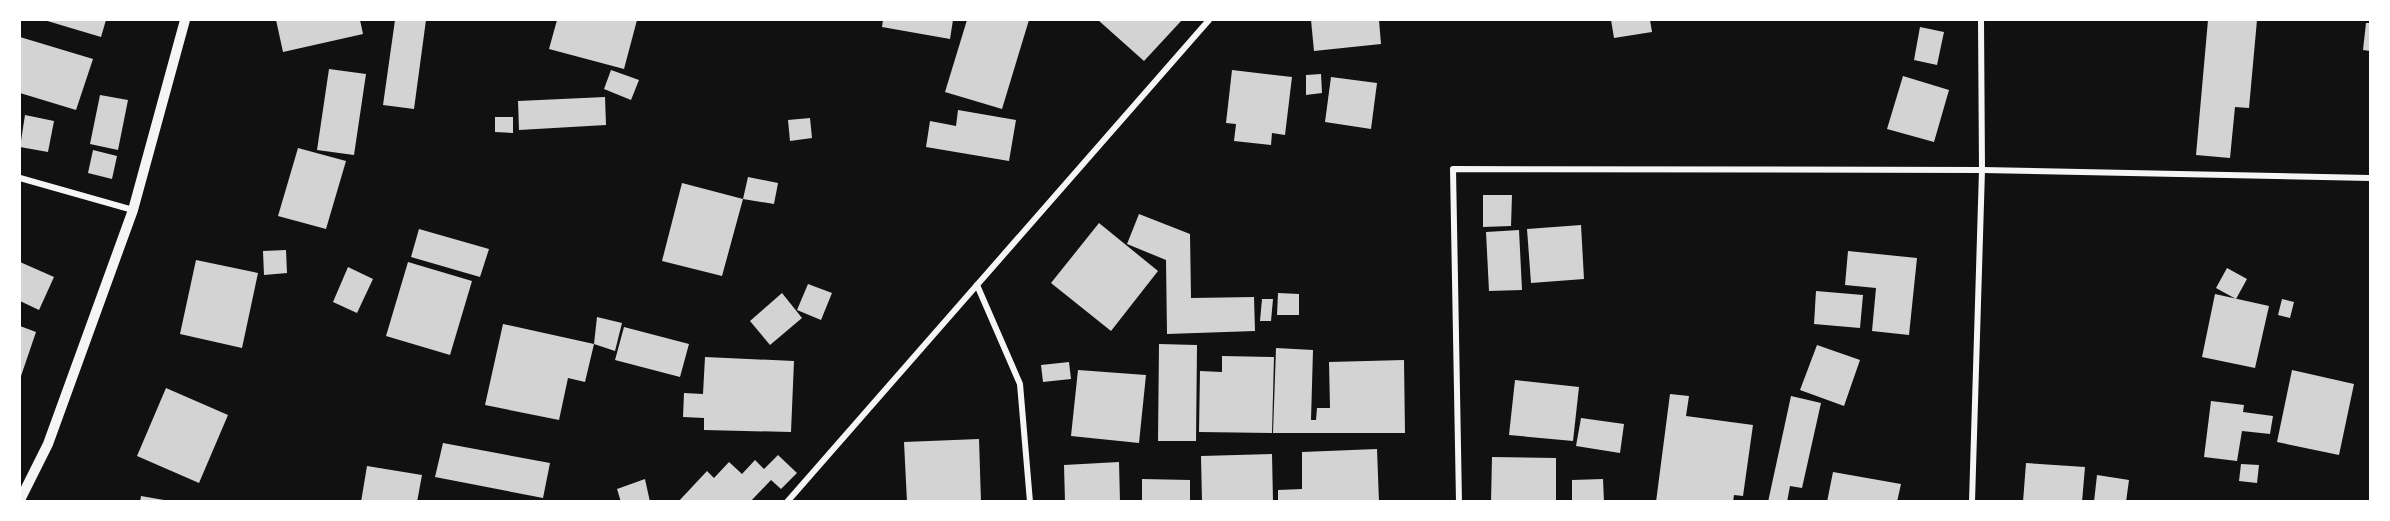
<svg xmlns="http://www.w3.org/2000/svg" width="2390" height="521" viewBox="0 0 2390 521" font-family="'DejaVu Sans',sans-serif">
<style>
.building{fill:#d3d3d3}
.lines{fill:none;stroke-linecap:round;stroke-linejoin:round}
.minor{stroke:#f5f5f5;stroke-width:6}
.tertiary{stroke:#f5f5f5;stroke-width:10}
</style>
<rect width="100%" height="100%" fill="#111"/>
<g class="building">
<polygon points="44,20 106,20 101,37"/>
<polygon points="276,20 360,20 363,34 283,52"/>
<polygon points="395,20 426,20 414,109 383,105"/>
<polygon points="557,20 637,20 624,69 549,49"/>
<polygon points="883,20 953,20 950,39 882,27"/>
<polygon points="967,20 1029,20 1002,109 945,92"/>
<polygon points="1098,20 1182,20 1144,61"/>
<polygon points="1311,20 1379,20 1381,44 1314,51"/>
<polygon points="1611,20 1650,20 1652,32 1614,38"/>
<polygon points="2208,20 2257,20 2249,108 2235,107 2230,158 2196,155"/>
<polygon points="2366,23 2370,23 2370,51 2363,50"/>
<polygon points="1920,27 1944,32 1937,65 1914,60"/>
<polygon points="20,37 93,59 76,110 20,93"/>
<polygon points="329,69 366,74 354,155 317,150"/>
<polygon points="611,70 639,80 631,100 604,89"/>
<polygon points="1232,70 1292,77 1285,135 1272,133 1271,145 1234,141 1236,124 1226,123"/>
<polygon points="1321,74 1322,93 1306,95 1306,75"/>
<polygon points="1903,76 1949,90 1934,142 1887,129"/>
<polygon points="1331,77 1377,83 1371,129 1325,122"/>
<polygon points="100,95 128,100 118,150 90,144"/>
<polygon points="605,97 606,125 519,130 518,101"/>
<polygon points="958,110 1016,120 1009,161 926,147 930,121 956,126"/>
<polygon points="25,115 54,121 48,152 20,147"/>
<polygon points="495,117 513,117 513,133 495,132"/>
<polygon points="810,118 812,138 790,141 788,120"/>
<polygon points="298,148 346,161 326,229 278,216"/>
<polygon points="93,150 117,156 112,179 88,173"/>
<polygon points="748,177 778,183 774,204 743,199"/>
<polygon points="682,183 743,199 722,276 662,261"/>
<polygon points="1483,195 1512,195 1511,226 1483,227"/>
<polygon points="1139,214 1190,234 1191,298 1254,297 1255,331 1167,334 1166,260 1127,244"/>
<polygon points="1099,223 1158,271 1111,331 1051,283"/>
<polygon points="1581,225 1584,279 1531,283 1527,229"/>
<polygon points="419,229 489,249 480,277 411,257"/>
<polygon points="1519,230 1522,290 1489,291 1486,232"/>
<polygon points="286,250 287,273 264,275 263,251"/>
<polygon points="1848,251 1917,258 1909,335 1872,331 1876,288 1845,285"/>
<polygon points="196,260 258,273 242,348 180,334"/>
<polygon points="20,262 54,277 39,310 20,301"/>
<polygon points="408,262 472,281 450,355 386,336"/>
<polygon points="348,267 373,279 357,313 333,302"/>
<polygon points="2227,268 2247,279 2236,299 2216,288"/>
<polygon points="808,284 832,293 821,320 797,310"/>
<polygon points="1816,291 1863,295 1860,328 1814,324"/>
<polygon points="782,293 802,318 770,345 750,321"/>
<polygon points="1278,293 1299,294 1299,315 1277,315"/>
<polygon points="2215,294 2269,306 2255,368 2202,357"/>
<polygon points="1262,299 1273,299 1271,321 1260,321"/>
<polygon points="2282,299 2294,302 2290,318 2278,315"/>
<polygon points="597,317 622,323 615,351 594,344"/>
<polygon points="503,324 594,344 585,382 568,378 559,420 485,405"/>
<polygon points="20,326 36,332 20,379"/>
<polygon points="624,327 689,344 680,377 615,360"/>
<polygon points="1159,344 1197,345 1196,441 1158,441"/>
<polygon points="1817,345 1860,360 1844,406 1800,390"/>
<polygon points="1276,348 1313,350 1311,420 1316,420 1317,408 1330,408 1329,362 1404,360 1405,433 1273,433"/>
<polygon points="1222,356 1274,357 1272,433 1199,432 1200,371 1222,372"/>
<polygon points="705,357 794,361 791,432 704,430 704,418 683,417 684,393 703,394"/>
<polygon points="1069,362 1071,379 1043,382 1041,365"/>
<polygon points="1078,370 1146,375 1139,443 1071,436"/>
<polygon points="2292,370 2354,384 2339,455 2277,442"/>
<polygon points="1515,380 1579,387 1573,441 1509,435"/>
<polygon points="166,388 228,415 199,483 137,456"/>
<polygon points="1670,394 1689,396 1686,416 1753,425 1743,496 1734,495 1733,502 1656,502"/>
<polygon points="1791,396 1821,403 1802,488 1790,486 1787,502 1768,502"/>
<polygon points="2211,401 2244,405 2243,412 2273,416 2270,434 2242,431 2237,461 2204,457"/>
<polygon points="1581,418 1624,424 1620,453 1576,446"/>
<polygon points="979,439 981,502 907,502 904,442"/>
<polygon points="443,443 550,463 543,498 435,477"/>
<polygon points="1377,449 1379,502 1278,502 1278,490 1302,489 1302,452"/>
<polygon points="1272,454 1273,502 1202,502 1201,456"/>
<polygon points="778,455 797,473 781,489 771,480 750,502 678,502 707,471 714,478 729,462 742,474 755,460 764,469"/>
<polygon points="1492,457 1556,458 1556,502 1491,502"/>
<polygon points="1119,462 1120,502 1065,502 1064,465"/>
<polygon points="2026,463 2085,467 2082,502 2023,502"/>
<polygon points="2241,464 2259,465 2257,483 2239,481"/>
<polygon points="367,466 422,475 417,502 361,502"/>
<polygon points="1833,472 1901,484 1897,502 1827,502"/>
<polygon points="2097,475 2129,480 2126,502 2094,502"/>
<polygon points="645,479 650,502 621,502 617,489"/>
<polygon points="1142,479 1190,480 1190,502 1142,502"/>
<polygon points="1603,479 1604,502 1572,502 1572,480"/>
<polygon points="141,496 164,500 164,502 140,502"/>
</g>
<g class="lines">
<g class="minor">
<polyline points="20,178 133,210"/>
<polyline points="977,285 1020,384 1030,502"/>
<polyline points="787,502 1209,20"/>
<polyline points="1459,502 1453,169 1982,170 2370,178"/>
<polyline points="1972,502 1982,170 1981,20"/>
</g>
<polyline class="tertiary" points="20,500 48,444 133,210 185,20"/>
</g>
<rect width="2390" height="521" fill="none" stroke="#ffffff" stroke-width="42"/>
</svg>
